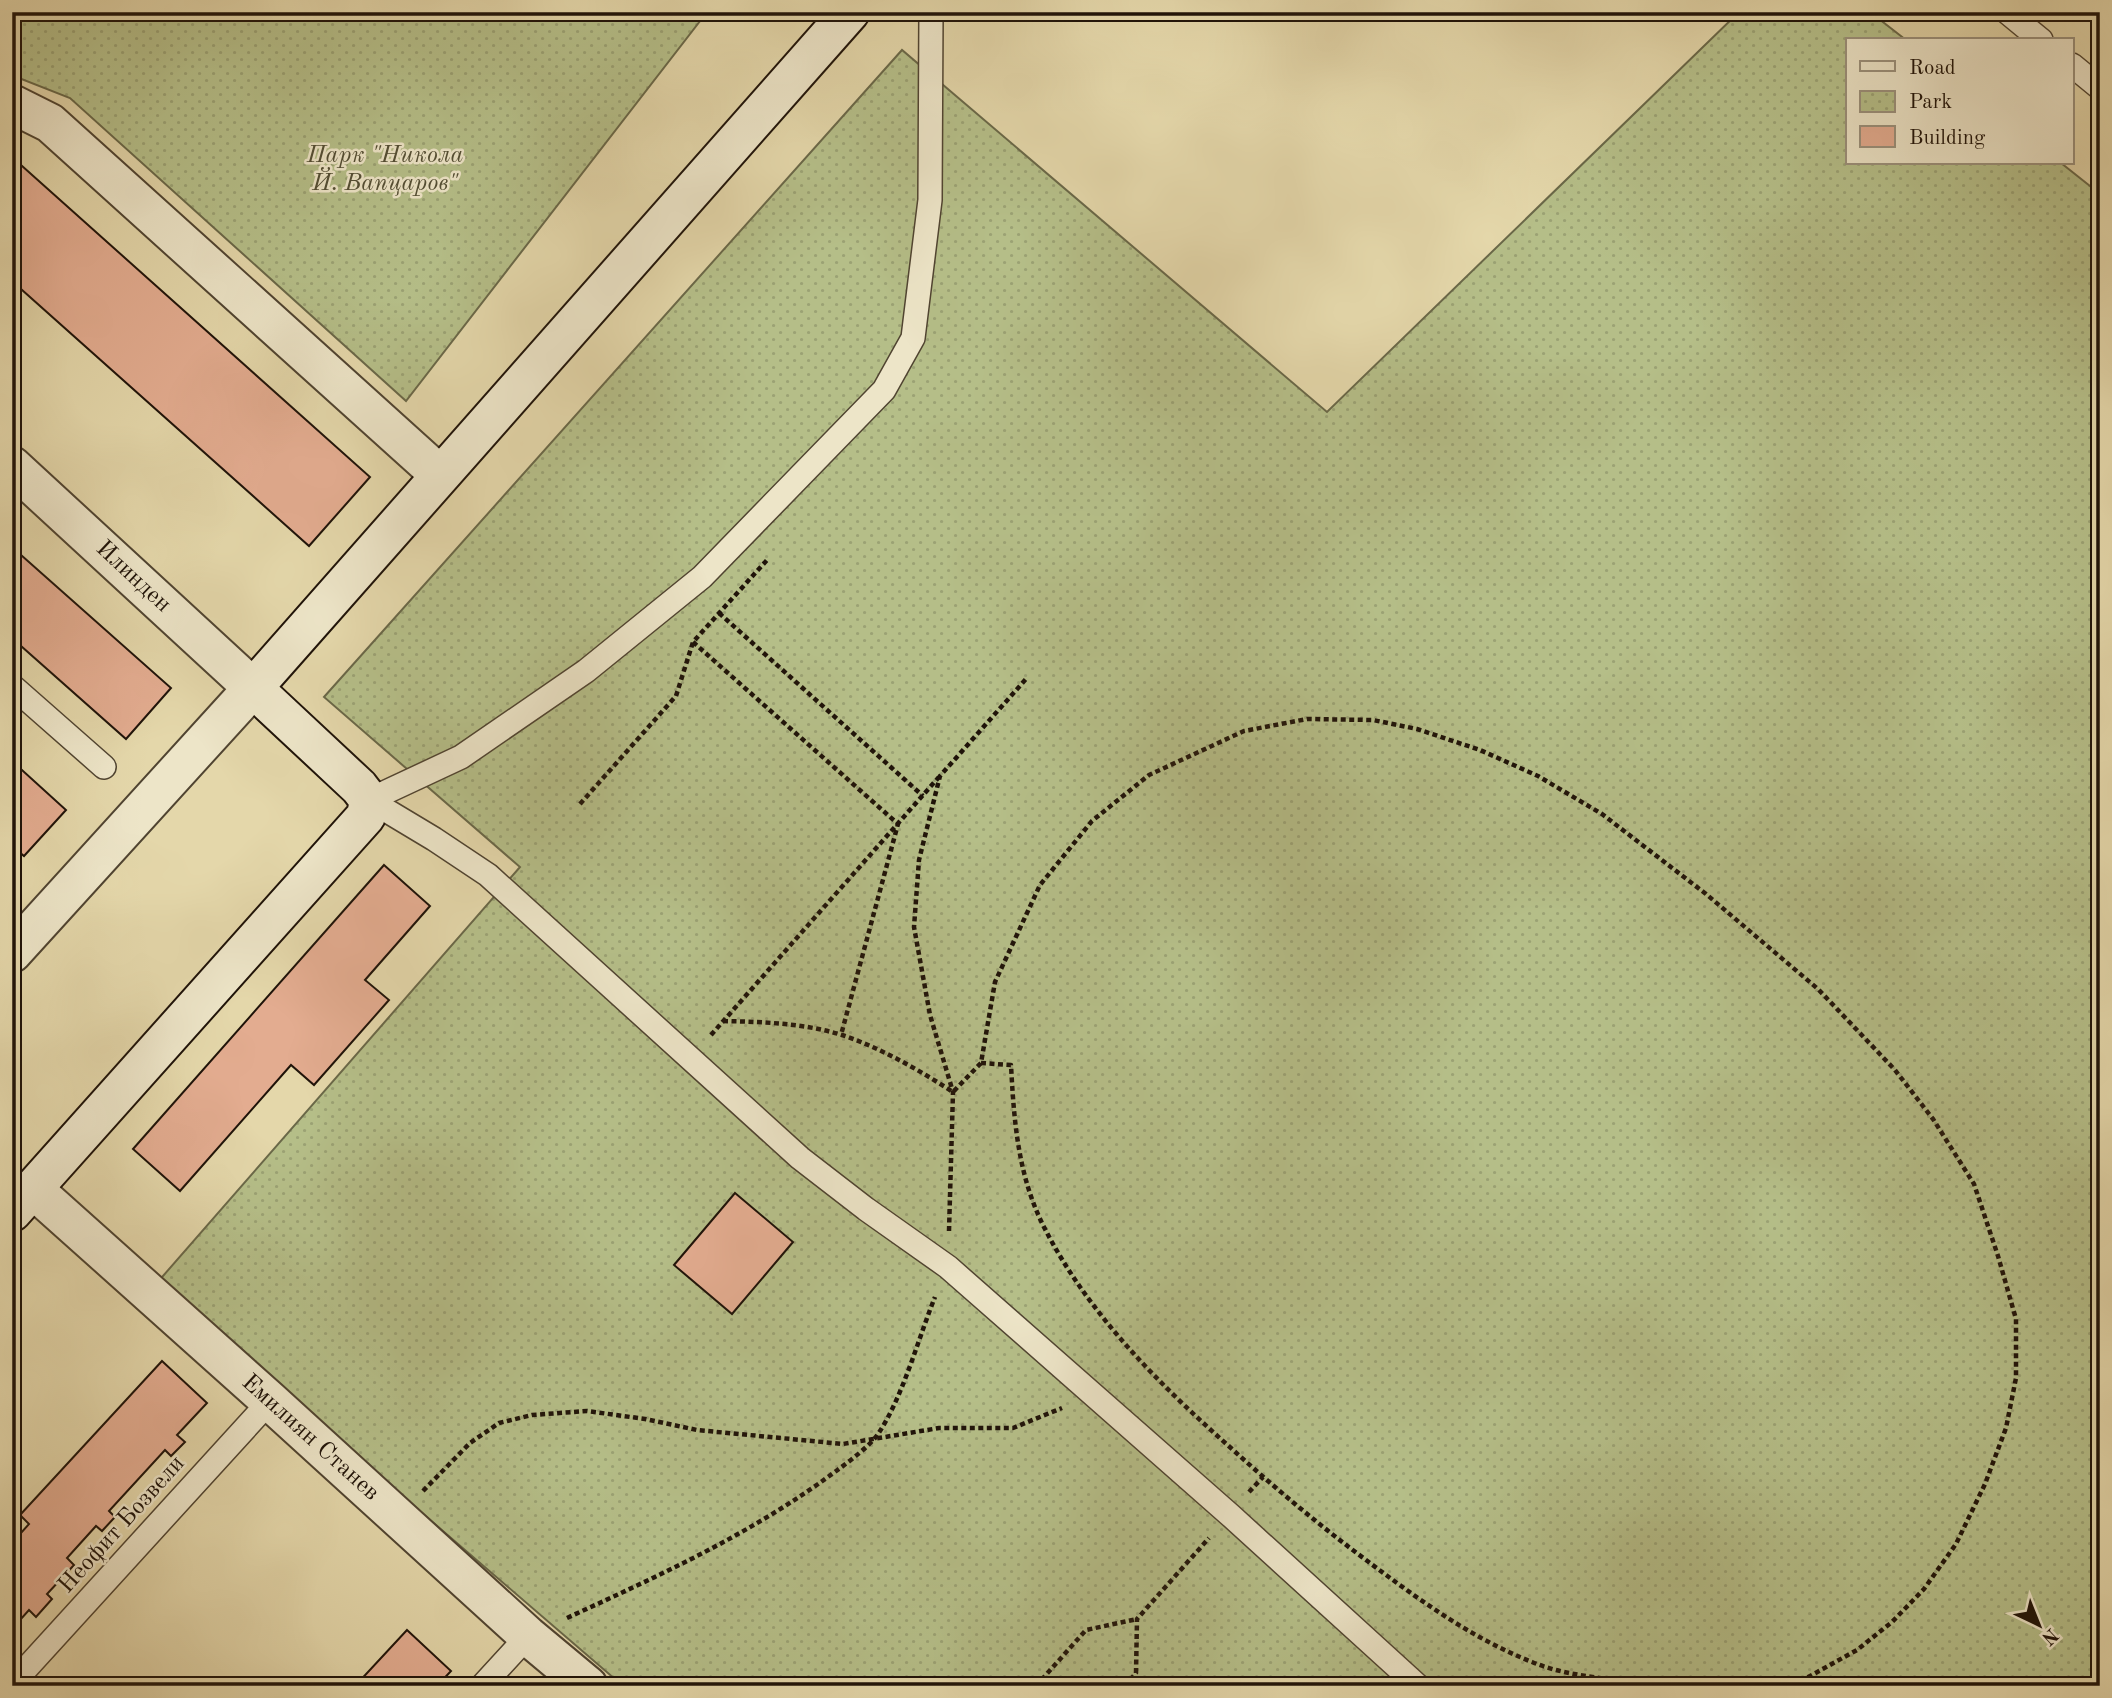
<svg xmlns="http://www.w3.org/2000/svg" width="2112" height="1698" viewBox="0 0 2112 1698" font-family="'Old Standard TT',serif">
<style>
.park{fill:url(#park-dots);stroke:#6a6848;stroke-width:2}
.building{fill:#e3ac90;stroke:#1f1309;stroke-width:2}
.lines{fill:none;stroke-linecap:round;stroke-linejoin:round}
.lane-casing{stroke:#504431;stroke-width:26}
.street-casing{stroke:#504431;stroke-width:42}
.secondary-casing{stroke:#1f1309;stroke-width:42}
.path{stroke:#1f1309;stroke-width:4.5;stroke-dasharray:5 3.5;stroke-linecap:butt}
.lane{stroke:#ede5c8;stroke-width:23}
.street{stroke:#ede5c8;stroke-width:38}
.secondary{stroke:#ede5c8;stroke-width:38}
.labels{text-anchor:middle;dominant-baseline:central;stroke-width:5;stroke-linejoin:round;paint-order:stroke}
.park-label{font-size:24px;font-style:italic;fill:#544f35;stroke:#ede5c8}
.street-label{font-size:24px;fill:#1f1309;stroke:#ede5c8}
</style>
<defs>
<pattern id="park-dots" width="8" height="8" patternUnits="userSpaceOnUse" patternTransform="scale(1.75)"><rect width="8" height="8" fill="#b5be88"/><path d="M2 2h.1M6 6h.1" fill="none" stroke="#9ba274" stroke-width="1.8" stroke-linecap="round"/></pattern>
</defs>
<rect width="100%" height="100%" fill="#e4d7aa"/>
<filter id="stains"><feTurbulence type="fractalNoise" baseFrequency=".00286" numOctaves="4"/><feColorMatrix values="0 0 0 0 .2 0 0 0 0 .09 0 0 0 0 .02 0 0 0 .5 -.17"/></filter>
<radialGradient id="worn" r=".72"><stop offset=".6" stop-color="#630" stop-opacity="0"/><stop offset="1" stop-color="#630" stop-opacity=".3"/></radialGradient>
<g class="park">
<polygon points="12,12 707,12 406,401 70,98 19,78 12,78"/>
<polygon points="1739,12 1870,12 1906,40 1848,40 1848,163 2061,163 2100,194 2100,1686 623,1686 156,1284 520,867 324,697 902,50 1327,412"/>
</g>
<g class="building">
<polygon points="12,157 370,477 309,546 12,281"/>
<polygon points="12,547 171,688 126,739 12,638"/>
<polygon points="12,761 66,810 24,856 12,846"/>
<polygon points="384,865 430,906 365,980 389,1000 314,1085 291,1065 180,1191 133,1149"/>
<polygon points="735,1193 793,1242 732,1314 674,1265"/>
<polygon points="162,1361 207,1403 177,1435 185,1442 171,1456 165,1450 109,1511 115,1517 102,1531 96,1526 67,1558 74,1565 47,1594 52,1599 36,1617 29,1610 12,1629 12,1543 29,1524 20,1515"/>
<polygon points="407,1630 451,1671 437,1686 355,1686"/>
</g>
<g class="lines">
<defs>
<g id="lane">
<polyline points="2007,12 2041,40"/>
<polyline points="2072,65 2100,88"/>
<polyline points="12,686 104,767"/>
<polyline points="369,800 434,839 488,875 800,1158 866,1209 948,1267 1230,1515 1418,1686"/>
<polyline points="369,800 461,757 586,671 702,577 884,390 913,338 930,200 931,12"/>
<polyline points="12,1684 270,1401"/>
<polyline points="482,1686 528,1636"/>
</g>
<g id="street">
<polyline points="12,104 50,123 440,475"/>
<polyline points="12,466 253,688 12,953"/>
<polyline points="33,1189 270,1401 528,1636 588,1686"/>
</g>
<polyline id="secondary" points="12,1212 366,816 369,800 359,787 253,688 850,12"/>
</defs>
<use href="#lane" class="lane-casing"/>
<use href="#street" class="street-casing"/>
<use href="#secondary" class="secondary-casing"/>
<g class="path">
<polyline points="719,613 923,796"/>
<polyline points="693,642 898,824 841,1035"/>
<polyline points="580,804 676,696 693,642 767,560"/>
<path d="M723,1021C763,1022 803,1023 842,1035C881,1048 919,1070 953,1092L981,1063L995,982L1040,885L1092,821L1149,775L1244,731L1307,719L1373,720L1417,729L1480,750L1538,776L1602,814L1706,894L1818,989L1895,1070L1933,1119L1974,1184L1998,1256L2016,1319V1378L2006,1428L1985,1484L1956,1544L1924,1589L1892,1622L1857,1650L1792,1686"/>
<polyline points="711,1035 939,777"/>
<path d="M981,1063L1011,1065C1014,1122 1018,1177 1045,1229C1089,1315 1160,1385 1232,1449C1275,1488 1319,1525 1366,1560C1418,1599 1471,1638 1532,1662C1558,1673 1586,1676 1614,1680V1686"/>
<polyline points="949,1231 953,1092 930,1015 914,927 919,860 940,776 1026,679"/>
<polyline points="423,1491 470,1443 499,1423 532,1415 587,1411 645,1419 697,1430 843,1444 939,1428 1013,1428 1062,1408"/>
<polyline points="1249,1492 1263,1477"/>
<path d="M567,1618C656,1577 740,1539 821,1482C836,1471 868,1449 878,1434C903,1397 918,1339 935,1297"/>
<polyline points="1036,1686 1086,1630 1137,1619"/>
<polyline points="1125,1686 1136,1673 1137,1619 1209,1538"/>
</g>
<use href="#lane" class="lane"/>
<use href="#street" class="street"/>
<use href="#secondary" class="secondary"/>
</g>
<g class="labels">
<g class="park-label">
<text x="385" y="156">Парк "Никола<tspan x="385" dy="28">Й. Вапцаров"</tspan></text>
</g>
<g class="street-label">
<text transform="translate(133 577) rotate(43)">Илинден</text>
<text transform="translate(310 1438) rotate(42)">Емилиян Станев</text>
<text transform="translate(122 1525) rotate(-48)">Неофит Бозвели</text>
</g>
</g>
<rect width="2112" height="1698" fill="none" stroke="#e4d7aa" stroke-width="42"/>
<rect x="14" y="14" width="2084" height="1670" fill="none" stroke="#1f1309" stroke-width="3.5"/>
<rect x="21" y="21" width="2070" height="1656" fill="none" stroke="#1f1309" stroke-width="2"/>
<rect x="1846" y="38" width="228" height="126" fill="#ede5c8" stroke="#9b917c" stroke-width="2"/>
<rect x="1860" y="61" width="35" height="10" fill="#ede5c8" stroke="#9b917c" stroke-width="2"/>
<text x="1909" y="74" font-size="21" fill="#1f1309">Road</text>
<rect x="1860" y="91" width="35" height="21" fill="url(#park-dots)" stroke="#9b917c" stroke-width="2"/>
<text x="1909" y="108" font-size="21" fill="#1f1309">Park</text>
<rect x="1860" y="126" width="35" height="21" fill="#e3ac90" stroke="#9b917c" stroke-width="2"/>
<text x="1909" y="144" font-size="21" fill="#1f1309">Building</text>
<g transform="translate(2039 1625) rotate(137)" stroke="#ede5c8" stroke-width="5" paint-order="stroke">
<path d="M0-5L12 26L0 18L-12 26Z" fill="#1f1309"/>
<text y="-10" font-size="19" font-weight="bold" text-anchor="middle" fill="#1f1309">N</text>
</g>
<rect width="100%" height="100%" filter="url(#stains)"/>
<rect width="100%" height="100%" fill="url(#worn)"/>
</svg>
